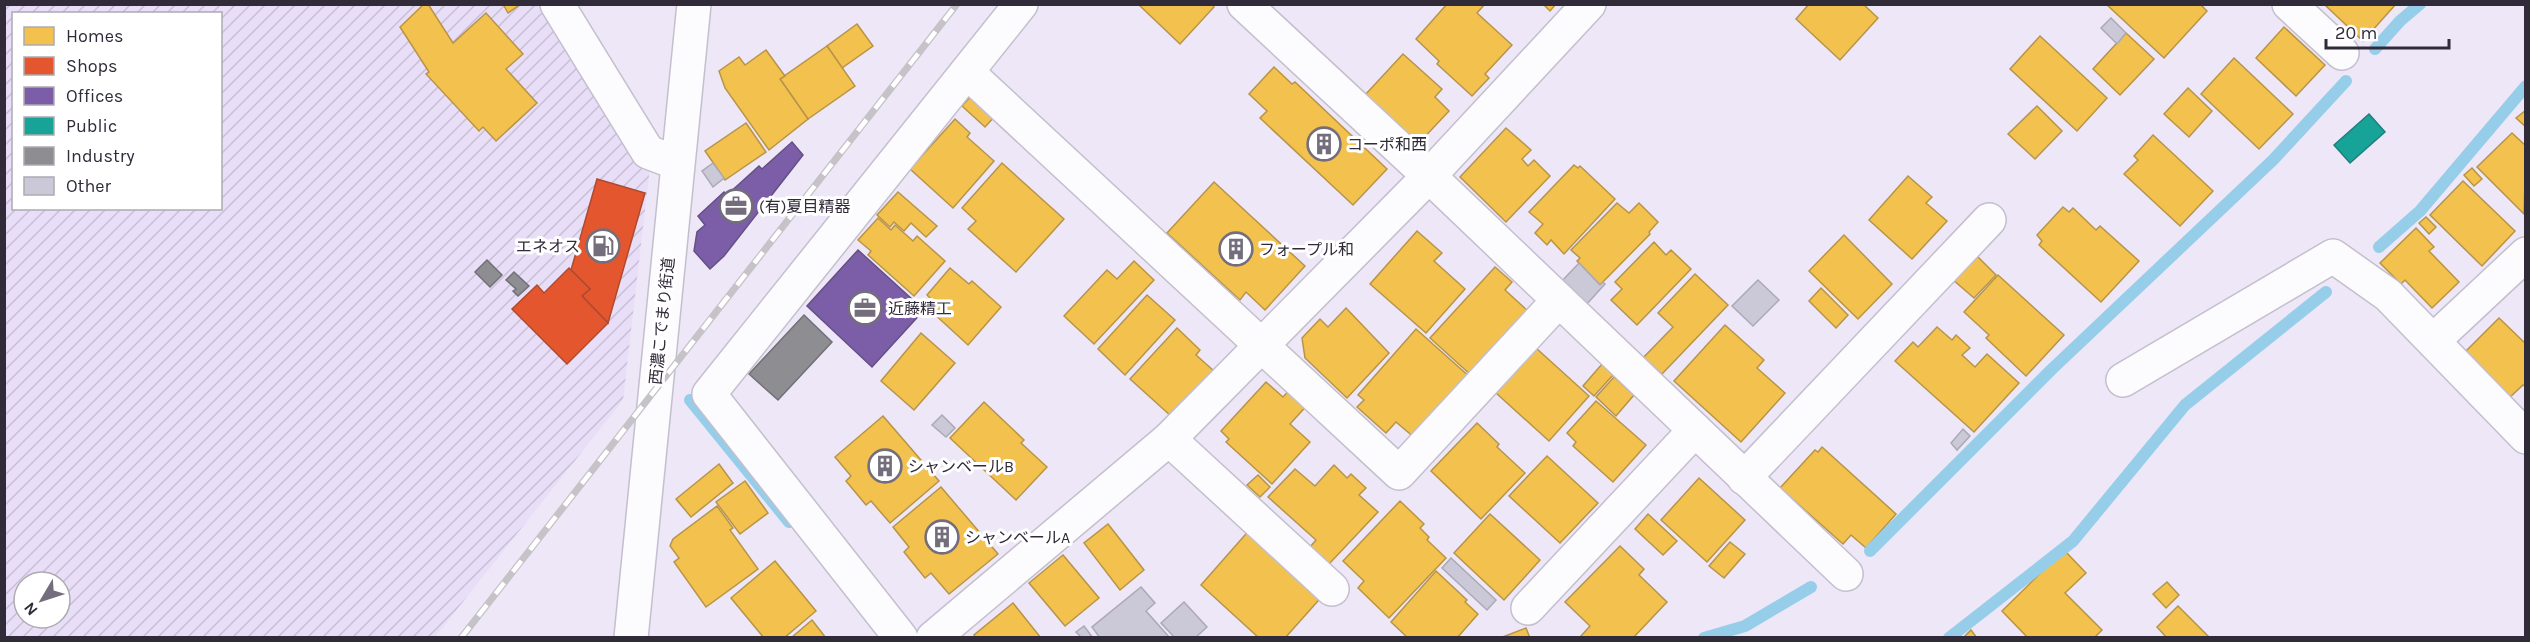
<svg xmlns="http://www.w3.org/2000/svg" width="2530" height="642" viewBox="0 0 2530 642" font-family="Karla,'Noto Sans JP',sans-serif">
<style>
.industrial{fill:url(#industrial-furrows);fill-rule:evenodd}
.homes{fill:#f2c14e;stroke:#b89448;stroke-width:1.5}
.shops{fill:#e4572e;stroke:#ae4a31;stroke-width:1.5}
.offices{fill:#7b5ea7;stroke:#654f86;stroke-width:1.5}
.public{fill:#17a398;stroke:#1f7f7c;stroke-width:1.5}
.industry{fill:#8d8d92;stroke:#717077;stroke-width:1.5}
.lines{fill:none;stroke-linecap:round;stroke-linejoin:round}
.stream{stroke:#96ceea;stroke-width:12}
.building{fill:#cbc9d7;stroke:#aca9b7;stroke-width:1.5}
.minor-casing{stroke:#c4bfcd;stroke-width:36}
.tertiary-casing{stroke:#c4bfcd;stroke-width:36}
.minor{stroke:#fcfbfe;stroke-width:33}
.tertiary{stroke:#fcfbfe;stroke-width:33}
.rail-casing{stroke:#c5c3c8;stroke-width:7}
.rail{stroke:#fff;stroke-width:4.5;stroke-dasharray:14;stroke-linecap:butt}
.labels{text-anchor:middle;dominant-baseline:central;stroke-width:6;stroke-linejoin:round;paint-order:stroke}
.poi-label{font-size:16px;fill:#312b39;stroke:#fff;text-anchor:start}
.street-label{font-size:16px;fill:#312b39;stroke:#fff}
</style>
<defs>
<pattern id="industrial-furrows" width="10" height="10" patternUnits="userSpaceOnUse" patternTransform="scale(1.5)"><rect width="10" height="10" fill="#e9def8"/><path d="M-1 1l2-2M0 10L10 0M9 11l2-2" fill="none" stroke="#c8bfd5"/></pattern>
</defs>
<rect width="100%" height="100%" fill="#ede7f7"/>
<path class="industrial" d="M4,5H548L650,167L623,400L435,637H5ZM14,14H220V208H14ZM24,582H60V618H24Z"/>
<g class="homes">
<polygon points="424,4 428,4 453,43 486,13 523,54 506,69 537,103 496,141 483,127 479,131 426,74 429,72 400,27"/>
<polygon points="503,4 521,4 508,13"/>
<polygon points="1138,4 1212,4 1214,7 1180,44"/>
<polygon points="1447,4 1485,4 1477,13 1512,45 1485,74 1489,78 1472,96 1437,64 1439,61 1416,39"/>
<polygon points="1543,4 1556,4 1550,11"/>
<polygon points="1809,4 1863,4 1878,18 1840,60 1796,19"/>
<polygon points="2106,4 2200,4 2207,11 2164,58"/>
<polygon points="2328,4 2396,4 2363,41 2326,6"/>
<polygon points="857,24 873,46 842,68 827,46"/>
<polygon points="2284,27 2325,65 2296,96 2256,58"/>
<polygon points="2126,33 2154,59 2120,95 2093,69"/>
<polygon points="2040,36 2107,98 2077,131 2010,69"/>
<polygon points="827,46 855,86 808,119 780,79"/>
<polygon points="766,50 785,76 780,79 808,119 769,150 725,88 719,71 739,57 745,65"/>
<polygon points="1403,54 1442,89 1435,97 1449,111 1418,144 1365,95"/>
<polygon points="2234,58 2293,114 2259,149 2201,94"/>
<polygon points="1274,67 1292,84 1295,82 1387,169 1353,205 1260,118 1267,111 1249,94"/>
<polygon points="2188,88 2212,111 2189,137 2164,114"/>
<polygon points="973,94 996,115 985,127 962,106"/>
<polygon points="2037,106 2062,131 2035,159 2008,134"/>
<polygon points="2526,110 2526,127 2516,118"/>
<polygon points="955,119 970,133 967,137 994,161 953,208 910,169"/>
<polygon points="746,123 766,152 725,180 705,151"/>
<polygon points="1506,128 1531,150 1522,159 1528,166 1534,160 1550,176 1506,222 1460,177"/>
<polygon points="2512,133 2526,146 2524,214 2477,167"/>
<polygon points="2153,135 2213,191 2180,226 2124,174 2138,160 2134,156"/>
<polygon points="1002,163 1064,219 1016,272 968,229 976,221 962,208"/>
<polygon points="1574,165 1578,168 1580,166 1615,199 1564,254 1551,240 1547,245 1535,233 1543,224 1529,212"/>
<polygon points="2472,168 2482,179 2474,186 2464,175"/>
<polygon points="1908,176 1932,197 1926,203 1947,221 1912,259 1869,220"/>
<polygon points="2463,181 2515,231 2482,266 2430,215"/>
<polygon points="1214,182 1305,266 1265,310 1246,292 1240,300 1167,233"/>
<polygon points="898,192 937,226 926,237 911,223 904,231 894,222 890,227 877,215"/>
<polygon points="1617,203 1629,213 1639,203 1658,222 1649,232 1650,234 1600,285 1579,263 1577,261 1580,258 1571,250"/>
<polygon points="2063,207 2069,212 2073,208 2096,230 2100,226 2139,261 2101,302 2039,245 2042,241 2037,235"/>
<polygon points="2426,217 2436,227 2429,234 2419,223"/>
<polygon points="878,218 891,230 895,225 913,241 917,236 945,261 914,296 868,255 871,251 858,240"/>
<polygon points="2416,228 2434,247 2429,251 2459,282 2432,308 2405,280 2401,284 2380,263"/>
<polygon points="1417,231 1442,253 1434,261 1465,289 1426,333 1370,284"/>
<polygon points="1844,235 1892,284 1858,319 1809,271"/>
<polygon points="1654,242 1666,255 1671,250 1691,269 1637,325 1611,300 1622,289 1615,282"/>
<polygon points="1976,255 1996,275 1974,298 1952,279"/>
<polygon points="1134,261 1154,280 1094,344 1064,316 1107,270 1117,279"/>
<polygon points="1495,267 1512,282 1505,290 1530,313 1472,376 1430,338"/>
<polygon points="950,268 969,284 972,281 1001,307 968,345 932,312 937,305 927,295"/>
<polygon points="1695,274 1728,305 1662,374 1643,358 1673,327 1658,313"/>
<polygon points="1998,275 2064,335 2026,376 1986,338 1989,335 1964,312"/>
<polygon points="1821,288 1848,315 1836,328 1809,301"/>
<polygon points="1147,295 1175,320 1125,375 1098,349"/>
<polygon points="1346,308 1389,353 1347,398 1305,358 1302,338 1320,319 1328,327"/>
<polygon points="2499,318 2526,344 2526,387 2523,385 2507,400 2462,355"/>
<polygon points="1725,325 1764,360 1757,368 1785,393 1741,442 1674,381"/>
<polygon points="1937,327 1952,340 1956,335 1970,348 1962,355 1975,367 1987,354 2019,383 1974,432 1895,361 1913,342 1918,347"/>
<polygon points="1177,328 1200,350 1196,355 1214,371 1172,417 1130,379"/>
<polygon points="1416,329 1471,378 1416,439 1396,422 1386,433 1357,407 1364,400 1358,395"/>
<polygon points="921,333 955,363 914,410 881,381"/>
<polygon points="1536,348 1589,396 1549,441 1496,393"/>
<polygon points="1602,364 1613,375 1594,396 1583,386"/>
<polygon points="1614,377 1634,395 1616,416 1596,397"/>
<polygon points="1266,382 1283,397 1294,385 1311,401 1290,424 1310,442 1272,484 1226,442 1229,439 1221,431"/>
<polygon points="1596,401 1646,445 1613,482 1573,446 1576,442 1567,433"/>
<polygon points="984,402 1024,440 1021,443 1047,467 1016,500 950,438"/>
<polygon points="883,416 939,481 890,523 871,501 866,505 846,481 851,476 835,457"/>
<polygon points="1477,423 1499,444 1497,447 1525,473 1481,519 1431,471"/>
<polygon points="1822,447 1896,514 1866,548 1851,535 1843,544 1780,488 1815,450 1818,452"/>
<polygon points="1547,456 1598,503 1560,543 1509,496"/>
<polygon points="719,464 733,483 691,517 676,499"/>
<polygon points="1334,465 1347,478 1351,474 1366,488 1359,495 1378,512 1329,564 1310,547 1316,540 1268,497 1295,469 1315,486"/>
<polygon points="1258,475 1270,487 1260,497 1247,485"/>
<polygon points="1699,478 1745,520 1707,562 1661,520"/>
<polygon points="745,481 768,513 740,534 716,502"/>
<polygon points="941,487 998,554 949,594 931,573 925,578 904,552 909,547 893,527"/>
<polygon points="1400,501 1424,524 1420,528 1429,537 1427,540 1446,558 1389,618 1358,588 1364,581 1343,561"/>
<polygon points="717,506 733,528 730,530 758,569 706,607 674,562 679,558 670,546 673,539"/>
<polygon points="1490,514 1540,560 1504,600 1454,553"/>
<polygon points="1648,514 1677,541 1663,555 1635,529"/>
<polygon points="1108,524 1144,570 1120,590 1084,543"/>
<polygon points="1252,527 1325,593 1285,638 1259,638 1201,585"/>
<polygon points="1730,542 1745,554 1724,578 1709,566"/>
<polygon points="1620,546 1644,569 1639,575 1667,602 1633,638 1583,638 1581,636 1590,626 1565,602"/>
<polygon points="2064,550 2086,573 2065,593 2102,630 2094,638 2028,638 2002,611"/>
<polygon points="1063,555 1099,598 1065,626 1029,583"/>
<polygon points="775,561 816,611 784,638 764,638 731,598"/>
<polygon points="1436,571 1467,600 1465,602 1478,614 1457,638 1408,638 1391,622"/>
<polygon points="2167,582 2179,595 2166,608 2153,594"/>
<polygon points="1013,603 1041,638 976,638 974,635"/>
<polygon points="2178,606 2210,638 2167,638 2157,627"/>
<polygon points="812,620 826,638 791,638"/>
<polygon points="1526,628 1530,638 1500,638"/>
<polygon points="1971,630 1977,638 1963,638"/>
</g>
<g class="shops">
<polygon points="597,179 645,193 608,323 582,296 590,289 571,270"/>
<polygon points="569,268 590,289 582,296 608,323 567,364 512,309 537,285 544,293"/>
</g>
<g class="offices">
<polygon points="792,142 803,155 724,256 710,269 694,251 697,232 705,225 698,216 724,192 727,195 759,166 762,169"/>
<polygon points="858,250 924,310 872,367 807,306"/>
</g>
<polygon class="public" points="2369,114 2385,132 2350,163 2334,145"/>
<g class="industry">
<polygon points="487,260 502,275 490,287 475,272"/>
<polygon points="514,272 529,286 518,296 513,291 516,289 506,280"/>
<polygon points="804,315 832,342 778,400 749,374"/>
</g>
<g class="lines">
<g class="stream">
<polyline points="2375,49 2400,21 2420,4"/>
<polyline points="2379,247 2420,211 2526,86"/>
<polyline points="690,400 789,522"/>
<polyline points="1870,551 2051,370 2273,160 2346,81"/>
<polyline points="1704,638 1745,626 1811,587"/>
<polyline points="1949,638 2073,541 2185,405 2326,292"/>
</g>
</g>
<g class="building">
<polygon points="2111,18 2126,33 2117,44 2101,28"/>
<polygon points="713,163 724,178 713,187 702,171"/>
<polygon points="1579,263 1600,285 1603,282 1605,284 1586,305 1561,282"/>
<polygon points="1758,280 1779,300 1753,326 1732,306"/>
<polygon points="942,415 955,428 946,437 932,425"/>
<polygon points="1963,429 1970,436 1957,450 1951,443"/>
<polygon points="1451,558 1496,600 1487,610 1442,568"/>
<polygon points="1141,587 1155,603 1146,611 1170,638 1100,638 1092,627"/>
<polygon points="1184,602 1207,627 1195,638 1175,638 1161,623"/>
<polygon points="1084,626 1093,638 1082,638 1076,632"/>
</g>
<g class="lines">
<defs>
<g id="minor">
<polyline points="557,4 648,152 677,163"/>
<polyline points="1244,4 1429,176 1846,574"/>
<polyline points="2289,4 2342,53"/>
<polyline points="967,72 1399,473 1559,300"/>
<polyline points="2433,341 2526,254"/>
<polyline points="2123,380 2333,256 2388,295 2526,437"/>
<polyline points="1169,439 1332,589"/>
<polyline points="1744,478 1989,220"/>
<polyline points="1528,608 1695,430"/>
<polyline points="901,638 709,394 1021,4"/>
<polyline points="933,638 1169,439 1429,176 1589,4"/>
</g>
<polyline id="tertiary" points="631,638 694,4"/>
</defs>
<use href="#minor" class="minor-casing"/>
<use href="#tertiary" class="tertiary-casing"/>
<use href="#minor" class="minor"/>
<use href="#tertiary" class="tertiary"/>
<defs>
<polyline id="rail" points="461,638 957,4"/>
</defs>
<use href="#rail" class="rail-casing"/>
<use href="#rail" class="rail"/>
</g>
<defs>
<symbol id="building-ring" viewBox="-11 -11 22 22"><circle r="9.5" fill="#fff" stroke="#736d7c" stroke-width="1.5"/><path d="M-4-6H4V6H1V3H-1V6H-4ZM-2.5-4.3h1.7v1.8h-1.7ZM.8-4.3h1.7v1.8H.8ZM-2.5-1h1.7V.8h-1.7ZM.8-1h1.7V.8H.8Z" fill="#736d7c"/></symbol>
<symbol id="office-ring" viewBox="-11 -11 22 22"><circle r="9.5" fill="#fff" stroke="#736d7c" stroke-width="1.5"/><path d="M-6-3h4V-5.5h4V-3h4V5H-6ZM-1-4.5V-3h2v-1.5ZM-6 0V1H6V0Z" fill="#736d7c"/></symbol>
<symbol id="fuel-ring" viewBox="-11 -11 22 22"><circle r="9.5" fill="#fff" stroke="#736d7c" stroke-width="1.5"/><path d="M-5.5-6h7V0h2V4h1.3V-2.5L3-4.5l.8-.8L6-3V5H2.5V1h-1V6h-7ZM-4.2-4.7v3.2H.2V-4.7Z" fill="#736d7c"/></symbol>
</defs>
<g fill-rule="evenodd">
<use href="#building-ring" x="1305" y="125" width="38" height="38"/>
<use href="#office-ring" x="717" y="187" width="38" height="38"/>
<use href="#fuel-ring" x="584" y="227" width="38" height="38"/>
<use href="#building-ring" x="1217" y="230" width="38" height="38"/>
<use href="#office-ring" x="846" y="289" width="38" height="38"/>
<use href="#building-ring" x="866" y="447" width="38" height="38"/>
<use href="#building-ring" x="923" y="518" width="38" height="38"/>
</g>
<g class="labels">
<g class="poi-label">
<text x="1347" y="144">コーポ和西</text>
<text x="759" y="206">(有)夏目精器</text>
<text x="580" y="246" text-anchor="end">エネオス</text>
<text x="1259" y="249">フォープル和</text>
<text x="888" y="308">近藤精工</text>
<text x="908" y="466">シャンベールB</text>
<text x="965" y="537">シャンベールA</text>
</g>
<g class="street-label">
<text transform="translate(662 321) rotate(-84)">西濃こでまり街道</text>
</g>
</g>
<rect width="2530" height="642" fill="none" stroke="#312b39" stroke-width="12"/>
<rect x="12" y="12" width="210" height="198" fill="#ffffff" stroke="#adaab0" stroke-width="1.5"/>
<rect x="24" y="27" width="30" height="18" fill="#f2c14e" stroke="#adaab0" stroke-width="1.5"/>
<text x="66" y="42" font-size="18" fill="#312b39">Homes</text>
<rect x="24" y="57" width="30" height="18" fill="#e4572e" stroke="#adaab0" stroke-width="1.5"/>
<text x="66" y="72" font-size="18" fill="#312b39">Shops</text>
<rect x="24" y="87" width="30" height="18" fill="#7b5ea7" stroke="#adaab0" stroke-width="1.5"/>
<text x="66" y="102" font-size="18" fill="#312b39">Offices</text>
<rect x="24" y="117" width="30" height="18" fill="#17a398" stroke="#adaab0" stroke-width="1.5"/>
<text x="66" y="132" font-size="18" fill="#312b39">Public</text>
<rect x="24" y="147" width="30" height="18" fill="#8d8d92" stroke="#adaab0" stroke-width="1.5"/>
<text x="66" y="162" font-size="18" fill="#312b39">Industry</text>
<rect x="24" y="177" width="30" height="18" fill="#cbc9d7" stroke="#adaab0" stroke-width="1.5"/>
<text x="66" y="192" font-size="18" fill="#312b39">Other</text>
<g transform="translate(42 600) rotate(231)"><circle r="28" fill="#ffffff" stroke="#adaab0" stroke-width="1.5"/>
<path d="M0-4.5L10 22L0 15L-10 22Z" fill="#736d7c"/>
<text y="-9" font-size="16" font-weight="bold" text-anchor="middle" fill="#312b39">N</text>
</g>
<path d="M2326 39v9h123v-9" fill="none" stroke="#312b39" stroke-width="3"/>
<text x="2335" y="39" font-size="18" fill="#312b39" stroke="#ffffff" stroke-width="4.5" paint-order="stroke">20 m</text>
</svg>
